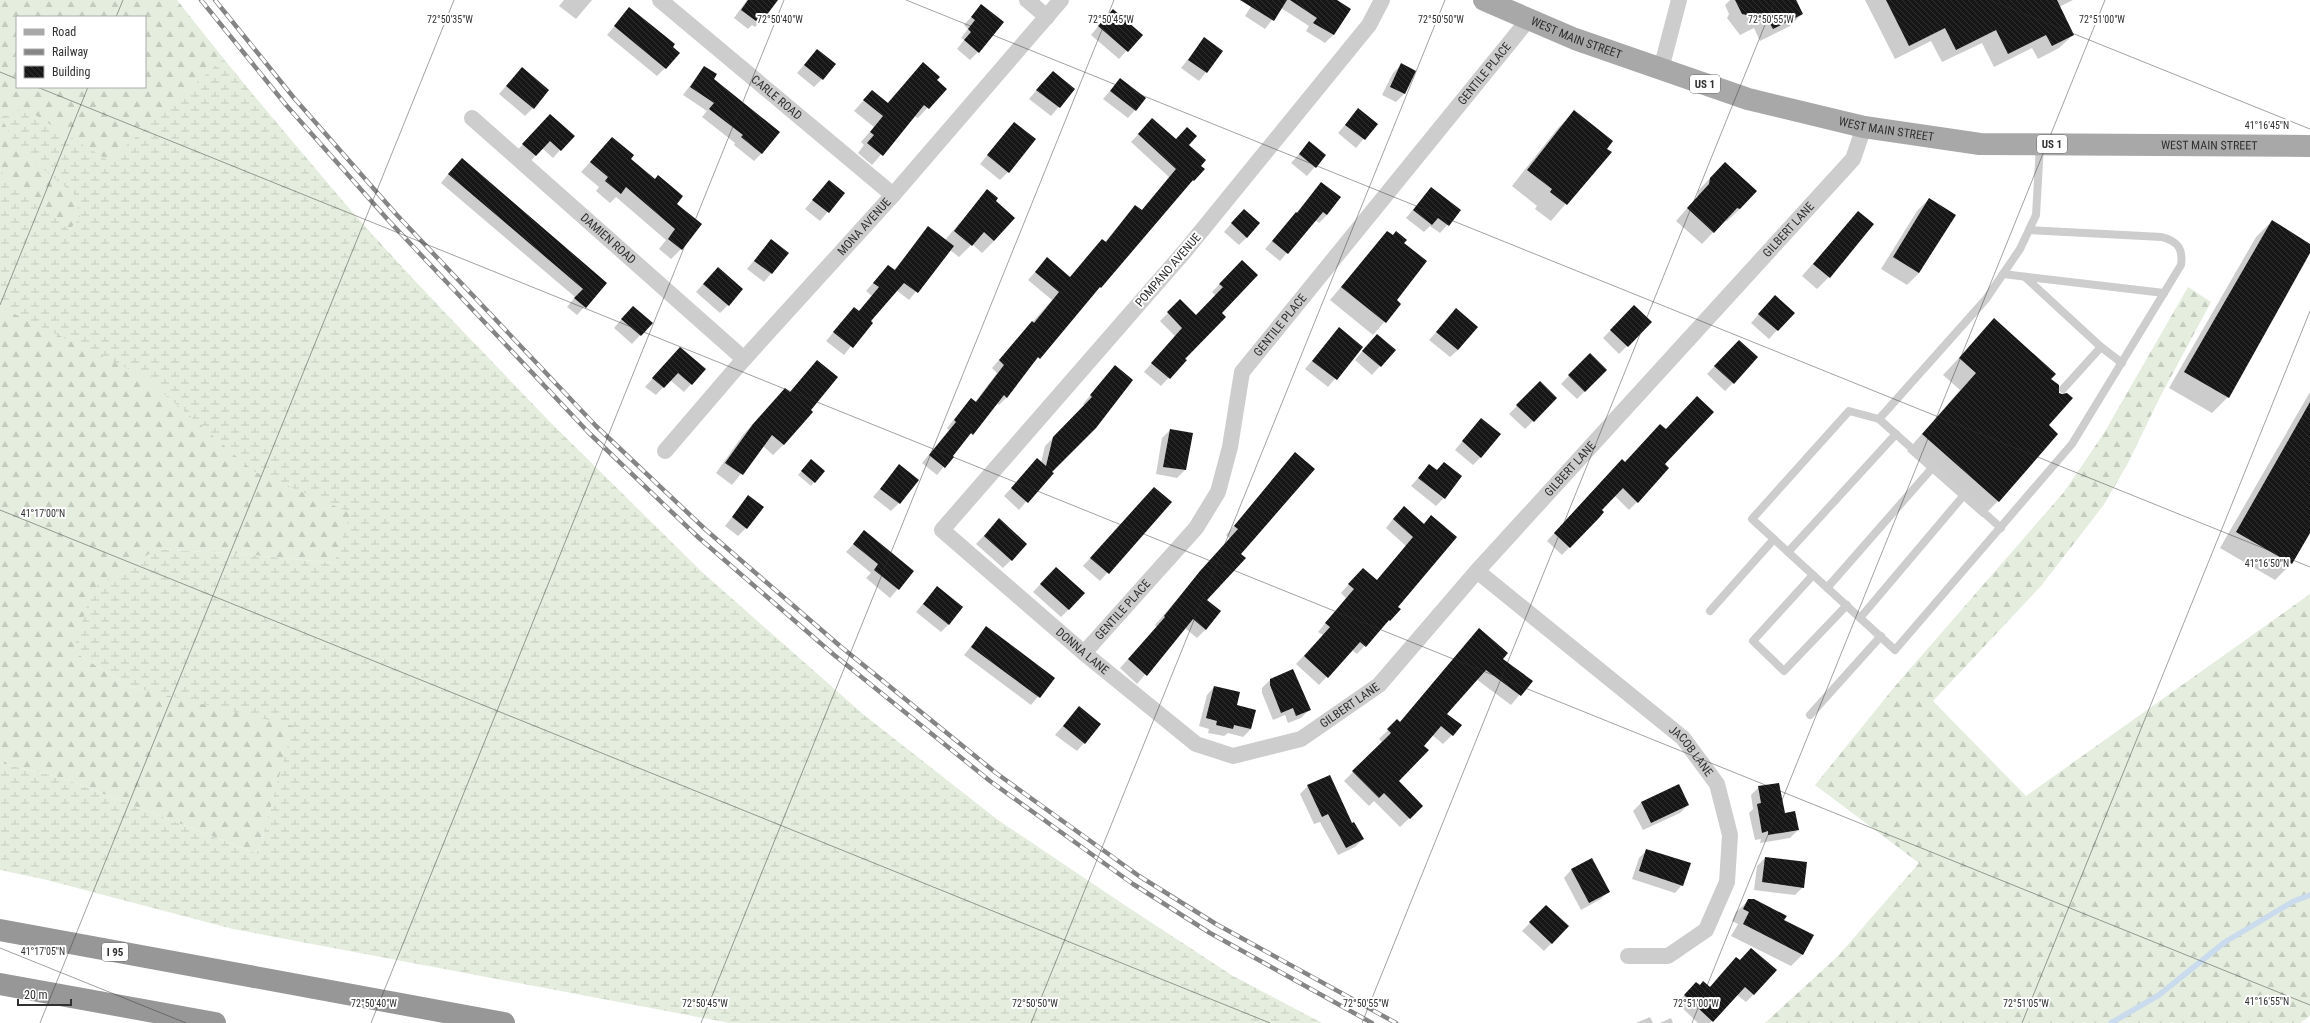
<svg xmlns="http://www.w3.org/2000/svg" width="2310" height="1023" viewBox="0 0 2310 1023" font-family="'Roboto Condensed',sans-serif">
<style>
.forest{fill:url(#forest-firs);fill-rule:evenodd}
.wetland{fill:url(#wetland-marsh)}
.shadow{fill:#0003}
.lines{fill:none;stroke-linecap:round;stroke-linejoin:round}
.stream{stroke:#cadbed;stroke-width:5.5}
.building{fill:url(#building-back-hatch)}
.service{stroke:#cdcdcd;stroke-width:8}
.minor{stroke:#cdcdcd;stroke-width:16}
.primary{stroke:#a8a8a8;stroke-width:22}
.motorway{stroke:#979797;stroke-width:22}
.rail-casing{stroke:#858585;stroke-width:4.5}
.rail{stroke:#fff;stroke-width:3;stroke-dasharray:9;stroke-linecap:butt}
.ticks{fill:none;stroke:#303030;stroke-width:1;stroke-opacity:0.45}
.labels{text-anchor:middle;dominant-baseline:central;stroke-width:4;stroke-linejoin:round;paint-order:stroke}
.shield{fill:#fff;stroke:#6e6e6e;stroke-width:1}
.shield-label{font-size:11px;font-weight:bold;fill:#303030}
.street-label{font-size:12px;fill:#303030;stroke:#fff}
.ticks-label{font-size:10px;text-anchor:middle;fill:#303030;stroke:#fff;stroke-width:4;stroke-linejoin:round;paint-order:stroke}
</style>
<defs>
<pattern id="forest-firs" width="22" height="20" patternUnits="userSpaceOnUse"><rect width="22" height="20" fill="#e4edde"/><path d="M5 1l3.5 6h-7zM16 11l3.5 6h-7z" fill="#c4ccbf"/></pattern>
<pattern id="wetland-marsh" width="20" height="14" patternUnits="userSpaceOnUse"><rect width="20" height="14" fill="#e4edde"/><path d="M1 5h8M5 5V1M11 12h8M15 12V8" fill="none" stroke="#c4ccbf"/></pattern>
<pattern id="building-back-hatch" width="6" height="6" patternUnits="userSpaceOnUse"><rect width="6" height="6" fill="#171717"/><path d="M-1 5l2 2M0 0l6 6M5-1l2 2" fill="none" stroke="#303030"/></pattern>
</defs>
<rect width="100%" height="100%" fill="#fff"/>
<g class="forest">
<path d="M0,0H177C260,105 345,209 438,305L334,563L242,554L157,549L73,651L128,686L294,725L258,854L62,778L0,763ZM17,17H145V87H17Z"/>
<polygon points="2188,287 2211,302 2159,399 2127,465 2103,506 2041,586 1933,701 2026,796 2310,594 2310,1016 2300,1023 1765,1023 1838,956 1919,863 1815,785 1896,685 2064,492 2104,433"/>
</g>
<polygon class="wetland" points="223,59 379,244 550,422 703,573 864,715 998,820 1123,904 1233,976 1322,1023 730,1023 233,929 43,879 0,870 0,763 62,778 258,854 293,726 128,686 73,651 92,589 157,549 242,554 334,563 351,513 253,471 145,377 0,307 0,171 69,230 80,218 74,194 17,148 1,117 24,108 109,161"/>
<g class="shadow">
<polygon points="564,0 592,0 576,19 559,6"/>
<polygon points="747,0 772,0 762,19 755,27 752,25 748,29 734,18"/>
<polygon points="1255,0 1335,0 1349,9 1333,35 1325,43 1306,31 1309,26 1281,8 1265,29 1245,16"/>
<polygon points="1730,0 1797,0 1802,14 1790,26 1760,41 1754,28 1740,35 1727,18 1729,14 1725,5"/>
<polygon points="1865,0 2073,0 2059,7 2073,35 2059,48 2038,59 2032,48 1994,67 1982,43 1942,62 1931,41 1895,59"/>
<polygon points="981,6 978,52 970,60 957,49 964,40 961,38 968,29 964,25"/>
<polygon points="629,9 671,47 665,68 657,76 607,35"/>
<polygon points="1105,18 1141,35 1119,59 1091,35"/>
<polygon points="1204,39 1222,51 1199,81 1181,68"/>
<polygon points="817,50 822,79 814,87 797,73"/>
<polygon points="923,64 945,89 918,118 914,116 872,165 858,153 864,145 861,142 874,127 854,111 872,91 887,103"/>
<polygon points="1401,65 1415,71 1404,94 1396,102 1382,95 1393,73"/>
<polygon points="704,67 762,153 754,161 734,145 735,143 702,117 707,111 683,95"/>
<polygon points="514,77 533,108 525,116 499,94"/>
<polygon points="1047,78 1074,89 1051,116 1029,99"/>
<polygon points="1120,79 1135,110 1128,118 1103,99"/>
<polygon points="1358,110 1376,124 1356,148 1338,133"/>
<polygon points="1574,112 1610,152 1551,221 1535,209 1537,206 1512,186 1558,128"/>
<polygon points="542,123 560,150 553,158 542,148 528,164 515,153"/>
<polygon points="1014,123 1008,172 1000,180 980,164"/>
<polygon points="1145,127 1187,145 1200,166 1194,180 1185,187 1031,366 1007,397 999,405 996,403 937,475 922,463 949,430 947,428 960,412 971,399 975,402 997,373 992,368 1052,300 1028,280 1040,266 1070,278 1094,248 1102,240 1105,242 1128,214 1141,211 1169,177 1131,142"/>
<polygon points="612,138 629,159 675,204 681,249 671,259 659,249 666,240 616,197 610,203 596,191 599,187 581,172"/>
<polygon points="1309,143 1325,155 1307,176 1291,163"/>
<polygon points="454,167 606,283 577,315 567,307 575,297 441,183"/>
<polygon points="1713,175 1740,209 1727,221 1725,220 1702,244 1676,221 1697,197 1698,191"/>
<polygon points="829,181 843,193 820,221 805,209"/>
<polygon points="1321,184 1327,215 1319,223 1315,220 1280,261 1265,249"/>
<polygon points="1431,188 1460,211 1440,233 1430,226 1424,232 1406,218"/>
<polygon points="987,191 994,201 994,241 982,253 972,244 959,257 950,250 909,300 896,290 844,355 826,341 854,308 858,312 872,296 866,291 881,274 894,270 929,228 945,240"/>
<polygon points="1929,199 1955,215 1919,273 1907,285 1881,269 1917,211"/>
<polygon points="1858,212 1829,277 1817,289 1802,276"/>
<polygon points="1236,218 1247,237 1239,245 1224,232"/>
<polygon points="2272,221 2310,245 2310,251 2228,397 2212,413 2169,388 2256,237"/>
<polygon points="1387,232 1392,236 1396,232 1403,244 1396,301 1400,304 1373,335 1330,300"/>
<polygon points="771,240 788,253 764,282 747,269"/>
<polygon points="1234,269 1220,313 1183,359 1185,360 1161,386 1144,372 1175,336 1160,321 1180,301 1196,316 1216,296 1212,292"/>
<polygon points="710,276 728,305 720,313 696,292"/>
<polygon points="1767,305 1793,313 1769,339 1751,323"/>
<polygon points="1634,306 1651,322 1619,354 1603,338"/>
<polygon points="1456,310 1458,350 1450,357 1429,340"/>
<polygon points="625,315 651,323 632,344 614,328"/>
<polygon points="1994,320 2050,379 2047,426 1998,501 1982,517 1907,451 1960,390 1943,375"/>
<polygon points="1339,329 1362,347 1328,387 1305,369"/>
<polygon points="1369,343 1394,350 1372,375 1355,360"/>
<polygon points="680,348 691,384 684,392 670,380 656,395 645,387"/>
<polygon points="1731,349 1733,383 1725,391 1707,374"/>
<polygon points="1590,354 1606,370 1577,399 1561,384"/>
<polygon points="817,361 809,410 812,412 783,445 773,455 763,446 732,485 716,473 743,435 775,399 789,393"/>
<polygon points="1107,375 1051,472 1019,510 1004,496 1030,467 1041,463 1045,446 1085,406 1083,404"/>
<polygon points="1540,382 1556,398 1525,429 1509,414"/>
<polygon points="2310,392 2310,531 2291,564 2275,580 2220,548"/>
<polygon points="1481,419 1481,457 1473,465 1455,450"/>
<polygon points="1170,430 1192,434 1185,470 1177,478 1156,474 1162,438"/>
<polygon points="1666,430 1664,464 1637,502 1629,510 1614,495 1600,510 1598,518 1562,555 1547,541 1614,468 1625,463"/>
<polygon points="1295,453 1240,554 1206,600 1206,629 1197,638 1185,628 1137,684 1120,668 1157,627 1155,625 1192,582 1230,539 1226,535"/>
<polygon points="811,460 814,482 811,486 798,475"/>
<polygon points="1444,463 1444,498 1436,506 1411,486 1429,466 1436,471"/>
<polygon points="899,466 899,503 891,511 873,497"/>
<polygon points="1146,496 1170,502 1100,581 1083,566"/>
<polygon points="748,497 746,528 738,536 725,526"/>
<polygon points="1396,515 1424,524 1432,516 1396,607 1399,610 1357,654 1352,650 1319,685 1296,664 1323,635 1318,632 1346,598 1341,593 1355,577 1376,581 1406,546 1386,528"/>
<polygon points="991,528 1011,560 1003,568 976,544"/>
<polygon points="864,532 913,571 890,598 866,578 871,573 846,552"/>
<polygon points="1048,576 1069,609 1061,617 1033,592"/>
<polygon points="937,587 949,624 941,632 916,612"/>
<polygon points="986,628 1054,678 1031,705 964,655"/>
<polygon points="1479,629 1501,659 1531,681 1511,705 1476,679 1446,714 1452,735 1443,744 1432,735 1397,781 1422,806 1400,827 1374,801 1369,806 1344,781 1376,749 1382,742 1379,739 1397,721 1399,723"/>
<polygon points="1270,680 1309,710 1301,718 1288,723 1285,715 1273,720 1262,693 1262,688"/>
<polygon points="1214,687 1236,706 1251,729 1243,737 1228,733 1224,736 1208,733 1209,729 1199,726 1207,695"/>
<polygon points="1079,707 1084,743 1077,751 1055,735"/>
<polygon points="1679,785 1688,805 1680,813 1643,830 1633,811 1641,803"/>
<polygon points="1308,786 1352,824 1363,839 1355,847 1338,855 1320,822 1314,824 1300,794"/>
<polygon points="1759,787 1798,830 1790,838 1760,843 1761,839 1755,840 1749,813 1753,809 1751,795"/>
<polygon points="1647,850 1682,885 1675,893 1632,879 1639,858"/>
<polygon points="1765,858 1803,887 1795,895 1754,890 1757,866"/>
<polygon points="1591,859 1609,891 1601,899 1581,910 1564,878 1571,870"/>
<polygon points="1749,900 1783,921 1803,954 1791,966 1731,936 1738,924 1732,921 1736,912"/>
<polygon points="1546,906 1568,926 1544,951 1522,931"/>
<polygon points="1728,966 1754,994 1746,1002 1737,995 1710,1023 1698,1023 1677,1003 1688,991 1700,986 1709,988"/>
<polygon points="1650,1017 1653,1023 1636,1023"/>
<polygon points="1671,1018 1673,1023 1660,1023"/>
</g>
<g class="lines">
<polyline class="stream" points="2111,1023 2159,995 2225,942 2294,901 2310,895"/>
</g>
<g class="building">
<polygon points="748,0 778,0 763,20 760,17 756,21 741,10"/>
<polygon points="1240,0 1287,0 1274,21"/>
<polygon points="1290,0 1337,0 1351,9 1334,35 1313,23 1317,18"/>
<polygon points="1735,0 1796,0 1803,14 1773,29 1766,17 1752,24 1747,15 1742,14"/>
<polygon points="1886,0 2057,0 2074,35 2052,46 2046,35 2008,54 1996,30 1956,50 1945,28 1909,46"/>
<polygon points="981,4 1004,22 979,53 964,40 971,32 968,29 975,20 971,17"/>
<polygon points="629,7 675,44 673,47 680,53 666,69 614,26"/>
<polygon points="1113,9 1143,35 1128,52 1098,26"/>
<polygon points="1204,37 1223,51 1207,73 1188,60"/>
<polygon points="817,49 836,64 823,80 804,65"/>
<polygon points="923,62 940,77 937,80 947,89 929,109 924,105 883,156 867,143 874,135 870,132 883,116 863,100 872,90 888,103"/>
<polygon points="1401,63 1416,71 1405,94 1390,87"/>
<polygon points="704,66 717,74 714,79 780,132 762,154 741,137 743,135 709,109 714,103 690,87"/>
<polygon points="522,67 549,90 534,109 506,86"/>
<polygon points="1053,71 1075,89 1060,108 1036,90"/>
<polygon points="1120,78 1146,98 1136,111 1110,91"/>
<polygon points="1358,108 1378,124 1365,140 1345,125"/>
<polygon points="1574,110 1613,141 1607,149 1612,152 1567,205 1550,192 1552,189 1527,170"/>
<polygon points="550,114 575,136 561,151 550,141 536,156 522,144"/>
<polygon points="1152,118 1176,139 1187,127 1197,136 1189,145 1206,160 1201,166 1205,169 1194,181 1193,180 1101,288 1100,287 1040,359 1038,357 1007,398 1004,395 973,435 971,433 953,456 954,457 945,468 929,455 956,422 954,420 967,403 971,398 976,402 1004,365 999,360 1032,321 1034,323 1059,292 1035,272 1047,257 1070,277 1102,239 1106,242 1135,205 1142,210 1176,169 1138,134"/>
<polygon points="1014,122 1036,139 1009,173 987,155"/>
<polygon points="612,137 634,155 631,159 655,179 658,175 683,196 677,204 702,224 682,250 668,239 675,229 626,187 621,194 605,181 608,177 590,162"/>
<polygon points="1309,141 1326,155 1316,168 1299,154"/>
<polygon points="462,158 607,283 586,308 574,298 583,289 448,174"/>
<polygon points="1725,162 1757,191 1740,209 1737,208 1714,233 1687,208 1709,184 1710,178"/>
<polygon points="829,180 845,193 829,213 812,200"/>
<polygon points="1321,182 1341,197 1327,215 1323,212 1288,254 1272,241 1296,212 1297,213"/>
<polygon points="1431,187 1461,210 1449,226 1438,218 1432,225 1413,210"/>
<polygon points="987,189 998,198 996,201 1015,218 994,241 984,232 972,246 954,231"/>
<polygon points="1929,198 1956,215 1919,273 1893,257"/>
<polygon points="1244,209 1260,223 1247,238 1231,223"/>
<polygon points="1858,211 1874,224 1830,278 1813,264"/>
<polygon points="2272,220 2310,244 2310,253 2229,398 2184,372"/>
<polygon points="928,226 954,246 918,293 904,283 871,321 873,323 853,348 833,332 854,307 859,311 879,287 873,283 888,265 895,270"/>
<polygon points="1387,231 1393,235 1396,231 1407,240 1404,243 1427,261 1397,300 1401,304 1386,323 1341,287"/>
<polygon points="771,239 789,253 772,274 754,261"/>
<polygon points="1242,260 1258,275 1222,313 1226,317 1185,359 1187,360 1170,379 1151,363 1182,328 1167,312 1180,299 1196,315 1223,287 1219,284"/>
<polygon points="718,267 743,289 729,306 703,284"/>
<polygon points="1775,295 1795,313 1778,331 1758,314"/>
<polygon points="1634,305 1652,322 1628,347 1610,330"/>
<polygon points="633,306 653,323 641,336 621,319"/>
<polygon points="1456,308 1478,327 1458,350 1436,332"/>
<polygon points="1994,318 2056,374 2051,379 2059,385 2059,393 2062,394 2067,393 2073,398 2049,425 2058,434 1999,502 1922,434 1976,373 1959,358"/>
<polygon points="1339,327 1363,347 1337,380 1312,361"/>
<polygon points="1377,334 1396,350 1381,367 1362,351"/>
<polygon points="1739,340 1758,357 1734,384 1714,366"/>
<polygon points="680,347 706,369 692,385 678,373 664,388 652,378"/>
<polygon points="1590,353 1607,370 1585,392 1568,375"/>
<polygon points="817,360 838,377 811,410 813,412 784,445 772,435 743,475 725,463 753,424 785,388 790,392"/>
<polygon points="1115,365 1133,380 1096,428 1052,472 1054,473 1028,503 1011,488 1037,458 1046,466 1053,437 1092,397 1090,395"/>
<polygon points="1540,381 1557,398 1534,422 1516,405"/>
<polygon points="1697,396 1714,412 1665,464 1669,468 1638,503 1623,488 1602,510 1604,512 1599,518 1570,548 1554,533 1622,459 1625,462 1660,424 1666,429"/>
<polygon points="2310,402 2310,533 2292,564 2236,532"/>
<polygon points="1481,418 1501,434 1481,458 1462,441"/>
<polygon points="1170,429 1193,433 1186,470 1163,467"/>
<polygon points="1295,452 1315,469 1241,554 1246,558 1207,600 1221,611 1206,630 1193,619 1147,676 1128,659 1165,617 1164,616 1200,571 1238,529 1234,526"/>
<polygon points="811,459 825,471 815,483 801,471"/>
<polygon points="1444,462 1462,476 1445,499 1418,478 1429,464 1437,470"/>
<polygon points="899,464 919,480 900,504 880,489"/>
<polygon points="1154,487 1172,502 1109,574 1090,558"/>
<polygon points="748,495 764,507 747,529 732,517"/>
<polygon points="1404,506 1424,524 1431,515 1457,537 1398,607 1401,609 1390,621 1389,620 1366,647 1360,642 1328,678 1304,656 1330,627 1325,623 1354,589 1348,584 1363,568 1377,580 1413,537 1393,519"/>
<polygon points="999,518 1027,544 1012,561 984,536"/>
<polygon points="864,530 914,571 899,590 874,570 878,564 853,544"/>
<polygon points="1056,567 1085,593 1069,610 1040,584"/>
<polygon points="937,586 963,607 949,625 923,604"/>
<polygon points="986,626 1055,678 1040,698 971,647"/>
<polygon points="1479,628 1508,653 1503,659 1533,681 1521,696 1486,670 1447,714 1462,725 1453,736 1441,726 1424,746 1429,750 1399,781 1423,806 1410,819 1384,793 1379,798 1352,771 1384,740 1391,733 1387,729 1397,719 1400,722"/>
<polygon points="1293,669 1311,710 1296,716 1293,708 1281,713 1270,685 1270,679"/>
<polygon points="1214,686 1240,692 1237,705 1256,710 1251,729 1234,725 1233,729 1216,725 1217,721 1206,718"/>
<polygon points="1079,706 1101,724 1085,744 1063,726"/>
<polygon points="1330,775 1352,823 1354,822 1364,839 1346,848 1328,814 1322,817 1307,785"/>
<polygon points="1779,783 1785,813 1795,811 1799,830 1768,835 1768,831 1762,833 1757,804 1761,803 1758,786"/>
<polygon points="1679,784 1689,805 1651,823 1641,802"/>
<polygon points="1646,849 1691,863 1683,886 1639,871"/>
<polygon points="1765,857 1807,862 1804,888 1762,882"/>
<polygon points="1592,858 1610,892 1589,903 1571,869"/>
<polygon points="1748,899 1754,899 1787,916 1784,920 1814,935 1803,955 1743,924 1749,912 1743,909"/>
<polygon points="1546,905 1569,926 1552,944 1529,922"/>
<polygon points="1751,948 1777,970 1754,995 1745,987 1713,1022 1684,995 1696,982 1700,985 1703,981 1710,987 1736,957 1740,960"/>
</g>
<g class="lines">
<g class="service">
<polyline points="2003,274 2164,293"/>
<polyline points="2025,277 2101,347 2122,363"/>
<polyline points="2063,389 2101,347"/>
<polyline points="1879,419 1986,299 2020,249 2036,215 2040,145"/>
<path d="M2001,528L1879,419L1849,411L1752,519L1895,650L2072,444L2181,265C2183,249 2179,242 2162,237L2029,230"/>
<polyline points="1788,552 1896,434"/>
<polyline points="1813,575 1753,641 1784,671 1847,605"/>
<polyline points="1827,588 1933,467"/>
<polyline points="1710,611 1774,539"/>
<polyline points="1860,618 1964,495"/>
<polyline points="1810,715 1881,636"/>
</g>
<g class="minor">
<path id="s1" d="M660,0L893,195"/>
<polyline points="1027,0 1047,17"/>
<path id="s2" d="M1382,0L1369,25L1185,251L942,530L1084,653L1196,744L1233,756L1301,739L1379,685L1477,571L1853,159L1864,127"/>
<polyline points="1661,69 1679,0"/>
<path id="s3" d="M472,118L744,359"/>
<path id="s4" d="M665,451L744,359L893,195L1061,0"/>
<path id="s5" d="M1477,571L1683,738L1717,784L1730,835L1727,882L1706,930L1668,956H1628"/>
<path id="s6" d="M1084,653L1196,528L1218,492L1230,447L1242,372L1528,20"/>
</g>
<path class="primary" id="s7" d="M1484,0L1575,39L1748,99L1864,127L1980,144L2310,146"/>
<g class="motorway">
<polyline points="0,930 504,1023"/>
<polyline points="0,984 215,1023"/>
</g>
<defs>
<g id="rail">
<polyline points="201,0 286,105 389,221 589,433 699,538 833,654 990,781 1133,884 1210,933 1372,1023"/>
<polyline points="215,0 294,98 396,214 596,426 706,530 840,646 996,773 1139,876 1216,924 1396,1023"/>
</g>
</defs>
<use href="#rail" class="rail-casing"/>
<use href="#rail" class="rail"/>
</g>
<path class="ticks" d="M906,0L2310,567M1990,0L2310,129M116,17L123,0M0,72L17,79M37,87L2310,1005M0,305L88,87M0,510L1270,1023M0,948L186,1023M40,1023L454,0M371,1023L784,0M701,1023L1114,0M1031,1023L1445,0M1362,1023L1775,0M1692,1023L2105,0M2022,1023L2310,311"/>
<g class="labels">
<g class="shield">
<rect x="1690" y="75" width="30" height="18" rx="3"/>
<rect x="2037" y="135" width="30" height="18" rx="3"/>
<rect x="102" y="943" width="26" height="18" rx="3"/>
</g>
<g class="shield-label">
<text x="1705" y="84">US 1</text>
<text x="2052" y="144">US 1</text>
<text x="115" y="952">I 95</text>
</g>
<g class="street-label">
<text stroke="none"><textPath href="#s7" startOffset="100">WEST MAIN STREET</textPath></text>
<text stroke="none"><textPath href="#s6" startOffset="717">GENTILE PLACE</textPath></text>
<text stroke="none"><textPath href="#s1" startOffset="152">CARLE ROAD</textPath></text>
<text stroke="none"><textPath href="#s7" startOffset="424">WEST MAIN STREET</textPath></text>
<text stroke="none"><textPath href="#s7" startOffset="748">WEST MAIN STREET</textPath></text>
<text stroke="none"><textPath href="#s4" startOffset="300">MONA AVENUE</textPath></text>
<text stroke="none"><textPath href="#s2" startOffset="1838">GILBERT LANE</textPath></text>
<text stroke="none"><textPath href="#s3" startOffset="182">DAMIEN ROAD</textPath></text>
<text transform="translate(1168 270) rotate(-49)">POMPANO AVENUE</text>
<text stroke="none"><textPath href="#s6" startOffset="393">GENTILE PLACE</textPath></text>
<text stroke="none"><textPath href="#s2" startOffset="1514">GILBERT LANE</textPath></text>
<text stroke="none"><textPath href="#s6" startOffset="58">GENTILE PLACE</textPath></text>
<text stroke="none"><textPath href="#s2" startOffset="875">DONNA LANE</textPath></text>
<text stroke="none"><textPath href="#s2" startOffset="1190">GILBERT LANE</textPath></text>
<text stroke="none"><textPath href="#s5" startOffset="280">JACOB LANE</textPath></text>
</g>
</g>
<g class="ticks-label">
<text x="450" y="23">72°50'35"W</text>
<text x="780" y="23">72°50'40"W</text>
<text x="1111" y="23">72°50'45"W</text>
<text x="1441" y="23">72°50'50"W</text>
<text x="1771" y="23">72°50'55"W</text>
<text x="2102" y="23">72°51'00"W</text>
<text x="2267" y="129">41°16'45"N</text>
<text x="43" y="517">41°17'00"N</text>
<text x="2267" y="567">41°16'50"N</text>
<text x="43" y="955">41°17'05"N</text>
<text x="2267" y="1005">41°16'55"N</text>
<text x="374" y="1007">72°50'40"W</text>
<text x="705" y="1007">72°50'45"W</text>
<text x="1035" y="1007">72°50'50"W</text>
<text x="1366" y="1007">72°50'55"W</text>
<text x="1696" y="1007">72°51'00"W</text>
<text x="2026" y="1007">72°51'05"W</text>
</g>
<rect x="16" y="16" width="130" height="72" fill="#ffffff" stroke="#acacac"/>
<rect x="24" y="29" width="20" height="6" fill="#a8a8a8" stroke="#acacac"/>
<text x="52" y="36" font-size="12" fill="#303030">Road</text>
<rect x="24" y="49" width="20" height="6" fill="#858585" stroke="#acacac"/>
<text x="52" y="56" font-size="12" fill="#303030">Railway</text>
<rect x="24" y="66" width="20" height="12" fill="url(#building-back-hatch)" stroke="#acacac"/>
<text x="52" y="76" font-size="12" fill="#303030">Building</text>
<path d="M18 999v6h53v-6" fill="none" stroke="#303030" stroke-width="2"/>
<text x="24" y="999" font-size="12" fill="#303030" stroke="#ffffff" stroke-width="3" paint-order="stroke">20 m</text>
</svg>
